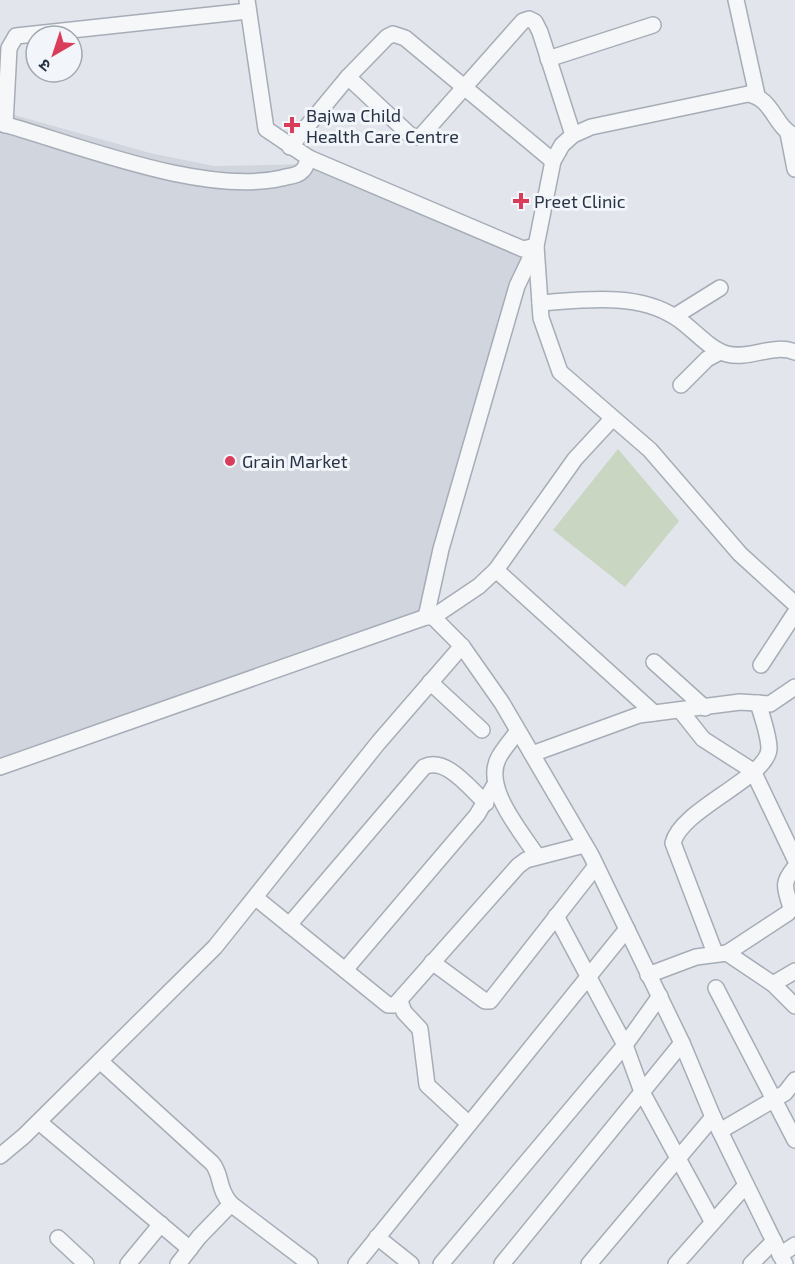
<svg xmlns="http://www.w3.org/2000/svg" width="795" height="1264" viewBox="0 0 795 1264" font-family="'Exo 2','Noto Sans Devanagari',sans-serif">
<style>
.built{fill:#d0d5de}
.green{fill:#c8d6c2}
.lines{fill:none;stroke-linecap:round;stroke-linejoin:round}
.minor-casing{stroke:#a6adb7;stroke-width:18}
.minor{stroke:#f5f7f9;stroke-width:15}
.poi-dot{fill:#da3d5a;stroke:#f2f5f9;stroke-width:2}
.labels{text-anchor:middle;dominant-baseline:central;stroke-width:6;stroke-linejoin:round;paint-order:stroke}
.poi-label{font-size:18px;fill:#283445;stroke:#f2f5f9;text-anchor:start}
</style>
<rect width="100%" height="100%" fill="#e2e6ec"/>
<polygon class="built" points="0,111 150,153 214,166 314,164 524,256 424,619 0,770"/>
<polygon class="green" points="618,449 679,521 625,587 553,530"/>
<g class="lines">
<defs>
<g id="minor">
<polyline points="247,0 266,129 309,158 523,249 536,246 541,318 560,372 650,450 740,554 795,604"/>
<polyline points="736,0 757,95"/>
<polyline points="548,59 653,25"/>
<polyline points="348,77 410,135 416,137 422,135 523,21 529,19 535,22 540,32 573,135"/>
<path d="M0,123C78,145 204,196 282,178C289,176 298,176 303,170C306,167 307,162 309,158"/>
<polyline points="5,125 9,48 16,36 248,11"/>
<polyline points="788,133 795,169"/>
<polyline points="290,147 348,77 387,37 393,34 405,38 553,161"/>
<path d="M540,303C583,300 637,292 675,317C692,327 708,349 727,354C749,360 774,343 795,352"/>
<polyline points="675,316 720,288"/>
<polyline points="681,385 707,359 720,352"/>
<polyline points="496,570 654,713"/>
<path d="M426,617L441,549L517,286L536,246L553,161L562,145L573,135L591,127L748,94C773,98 774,127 795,136"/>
<polyline points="433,617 479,586 496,570 575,459 612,419"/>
<polyline points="654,662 705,708"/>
<polyline points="761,665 795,613"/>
<polyline points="430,682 482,730"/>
<polyline points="680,710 703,739 753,771 795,859"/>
<path d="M518,731C512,739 504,748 499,757C482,787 521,831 537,856"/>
<polyline points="532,754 639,715 740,702 770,704 795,687"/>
<polyline points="0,767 426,617 433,617 462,646 502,703 591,855 682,1043 713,1117 785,1264"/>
<polyline points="256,898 388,1005 395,1005 518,866 526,860 584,845"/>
<polyline points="556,916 625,1045 642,1092 712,1221"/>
<path d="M289,925L424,767C446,756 470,789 486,803"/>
<path d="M715,953L673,843C681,809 767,778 769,749C769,735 762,717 758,703"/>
<path d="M727,953L788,913L791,908C785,887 781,884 795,867"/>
<polyline points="432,962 485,1001 490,1001 596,866"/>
<polyline points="345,970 477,815 494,786"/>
<polyline points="648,975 696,957 727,953 773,984 795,1006"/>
<polyline points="773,984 795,971"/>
<polyline points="716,988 795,1140"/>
<polyline points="400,1001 404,1012 420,1029 427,1085 469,1124"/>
<path d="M100,1061L212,1163C222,1174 217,1188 231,1204"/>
<polyline points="39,1122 190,1249"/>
<polyline points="720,1131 785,1093 795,1080"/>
<polyline points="0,1156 24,1136 215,947 378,743 462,646"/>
<polyline points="377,1237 411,1264"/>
<polyline points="58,1238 86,1264"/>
<polyline points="780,1255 795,1245"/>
<polyline points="128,1264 161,1224"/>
<polyline points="178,1264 199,1237 231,1204 310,1264"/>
<polyline points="356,1264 627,929"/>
<polyline points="441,1264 625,1045 660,996"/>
<polyline points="502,1264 682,1043"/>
<polyline points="589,1264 713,1117"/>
<polyline points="676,1264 746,1185"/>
<polyline points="751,1264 774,1241"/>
</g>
</defs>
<use href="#minor" class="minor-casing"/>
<use href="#minor" class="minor"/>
</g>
<g class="poi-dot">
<path d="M289 116h6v6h6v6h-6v6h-6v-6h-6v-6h6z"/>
<path d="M518 192h6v6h6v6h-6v6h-6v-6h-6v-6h6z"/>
<circle cx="230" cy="461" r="6"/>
</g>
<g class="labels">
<g class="poi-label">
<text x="306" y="115">Bajwa Child<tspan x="306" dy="21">Health Care Centre</tspan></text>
<text x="534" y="201">Preet Clinic</text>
<text x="242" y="461">Grain Market</text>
</g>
</g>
<g transform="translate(54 54) rotate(219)"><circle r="28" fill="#f2f5f9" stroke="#a1a8b1" stroke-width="1.5"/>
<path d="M0-4.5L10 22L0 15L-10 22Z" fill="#da3d5a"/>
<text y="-9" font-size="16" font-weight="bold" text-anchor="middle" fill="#283445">उ</text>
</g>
</svg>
